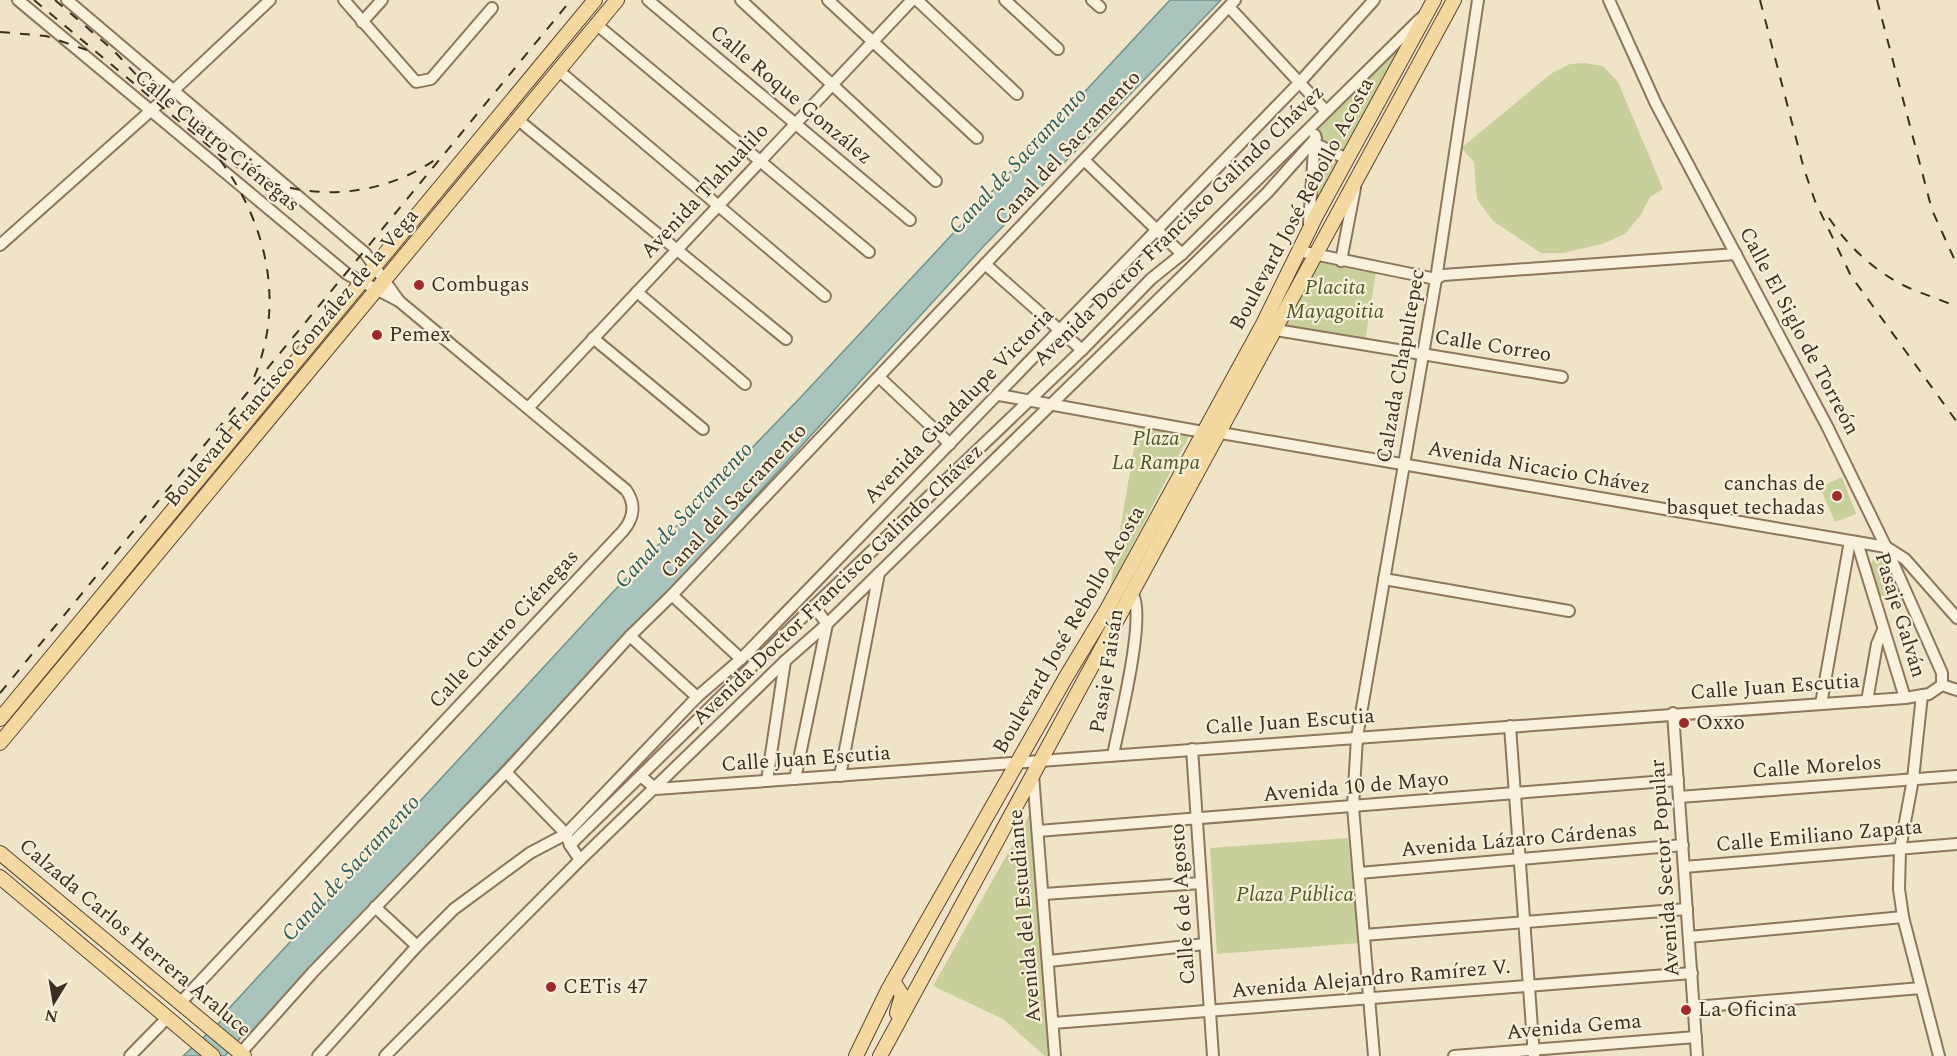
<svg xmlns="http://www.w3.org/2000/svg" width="1957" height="1056" viewBox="0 0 1957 1056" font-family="Spectral,serif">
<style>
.green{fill:#c9cf9b}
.water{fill:#a9c4bc;stroke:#6f938a;stroke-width:1.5}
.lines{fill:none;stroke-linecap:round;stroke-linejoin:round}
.minor-casing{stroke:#8d765c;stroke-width:14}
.major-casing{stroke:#5b4430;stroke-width:16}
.minor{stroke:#faf1dc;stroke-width:10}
.major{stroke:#f3d9a0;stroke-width:14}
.rail{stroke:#3d2e20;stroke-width:2;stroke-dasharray:10 10;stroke-linecap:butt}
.poi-dot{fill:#9e2a2b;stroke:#f7eed8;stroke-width:2}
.labels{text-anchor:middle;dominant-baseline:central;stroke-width:4.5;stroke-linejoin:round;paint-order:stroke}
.street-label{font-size:21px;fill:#3d2e20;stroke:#f7eed8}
.poi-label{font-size:21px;fill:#3d2e20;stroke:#f7eed8;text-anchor:start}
.park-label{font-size:21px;font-style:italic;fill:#4d5a26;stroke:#f7eed8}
.water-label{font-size:22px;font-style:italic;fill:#2f5d5a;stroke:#f7eed8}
</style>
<rect width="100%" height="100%" fill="#f0e4c8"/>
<g class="green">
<polygon points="1417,25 1312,214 1317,131"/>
<polygon points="1585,63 1603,66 1618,82 1663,189 1650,197 1640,216 1625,234 1602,244 1563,253 1541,253 1493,221 1477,199 1474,162 1461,148 1552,73 1570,64"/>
<polygon points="1316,259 1376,271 1365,343 1278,328"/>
<polygon points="1138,425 1190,434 1110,588"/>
<polygon points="1842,477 1856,514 1835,522 1820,487"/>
<polygon points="1880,558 1883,559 1898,596 1879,599 1868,569 1873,560"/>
<polygon points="1032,810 1050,1056 1045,1056 1003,1019 933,986"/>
<polygon points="1348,838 1359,943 1217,954 1210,848"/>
</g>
<polygon class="water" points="1170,0 1221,0 982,248 700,557 248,1035 241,1037 225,1056 183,1056 221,1021 221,1017 612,593 800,398"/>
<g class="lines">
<defs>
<g id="minor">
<path d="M18,0L347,274L399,301L626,490C636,504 634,518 623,531L181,1002"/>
<polyline points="67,0 365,253 399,301"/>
<polyline points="344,0 416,82 431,79 492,8"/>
<polyline points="648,0 910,220"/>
<polyline points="741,0 936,181"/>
<polyline points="828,0 977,138"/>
<polyline points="917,0 1017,94"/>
<polyline points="1005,0 1058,49"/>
<polyline points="1092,0 1100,7"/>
<polyline points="1609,0 1656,104 1827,426 1886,547 1942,673 1942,685"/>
<polyline points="1229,7 1325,110"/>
<polyline points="362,22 382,0"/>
<polyline points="596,24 869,252"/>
<polyline points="558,70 825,296"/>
<polyline points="517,119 786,339"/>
<polyline points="1316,144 1347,159"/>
<polyline points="1084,160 1182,254"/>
<polyline points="1309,224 1315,135"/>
<polyline points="0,245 174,90 270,0"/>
<polyline points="1299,251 1436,279 1443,275 1736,254"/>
<polyline points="1341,261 1355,188"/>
<polyline points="985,264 1082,350"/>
<polyline points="637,292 745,384"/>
<polyline points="1276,330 1562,377"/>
<polyline points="593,338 703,429"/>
<polyline points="879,377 950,444"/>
<polyline points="999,395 1203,432"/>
<polyline points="528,408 912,0"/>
<polyline points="1221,433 1886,547 1905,559 1957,618"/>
<polyline points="1857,542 1905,698"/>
<polyline points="1384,579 1569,611"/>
<polyline points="672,595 741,659"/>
<polyline points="630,636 697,697"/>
<polyline points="1942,685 1957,690"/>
<polyline points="1922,695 1913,779 1900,849 1899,889 1903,917 1939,1056"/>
<polyline points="1867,701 1877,644 1883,630"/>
<polyline points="1821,704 1850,541"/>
<polyline points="1673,713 1697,1056"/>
<polyline points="1510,726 1534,1056"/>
<polyline points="1192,749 1213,1056"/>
<path d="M1113,755C1119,724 1146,618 1133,595"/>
<polyline points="506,772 566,834 570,845 580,860"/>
<polyline points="1033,775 1055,1056"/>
<polyline points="840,776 879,573"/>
<polyline points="642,777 656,789 1905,698 1929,694 1942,685"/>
<polyline points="795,779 827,624 814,606"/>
<polyline points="767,781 785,661"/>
<polyline points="1679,797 1957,776"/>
<polyline points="1038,831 1678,780"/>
<polyline points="570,845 785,634 1082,350 1151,279 1182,254 1421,18"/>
<polyline points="1684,867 1957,844"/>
<polyline points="1359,873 1683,845"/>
<polyline points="1044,894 1201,883"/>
<polyline points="375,907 417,946"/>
<polyline points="1364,935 1687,909"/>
<polyline points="1689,937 1903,917"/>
<polyline points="1049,961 1205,944"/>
<polyline points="1694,1007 1921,988"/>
<polyline points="1053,1023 1692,973"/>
<polyline points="130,1056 167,1018"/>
<polyline points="238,1056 313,972 506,772 630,636 672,595 1235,0"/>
<polyline points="318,1056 417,946 454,909 530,853 566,834 697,697 741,659 1299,83 1374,0"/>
<polyline points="385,1056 580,860 785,661 827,624 1267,193 1316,138"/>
<polyline points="1374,1056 1353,807 1357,737 1436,279 1478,0"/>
<polyline points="1454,1056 1696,1037"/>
</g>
<g id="major">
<polyline points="0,719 595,0"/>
<polyline points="0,743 617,0"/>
<polyline points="0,853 244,1056"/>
<polyline points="0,877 213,1056"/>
<polyline points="893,981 902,995 897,1013"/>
<polyline points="856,1056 888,990 1066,677 1106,611 1263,324 1316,216 1434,0"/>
<polyline points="880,1056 1454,0"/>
</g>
</defs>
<use href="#minor" class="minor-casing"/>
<use href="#major" class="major-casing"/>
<use href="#minor" class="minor"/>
<use href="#major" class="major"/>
<g class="rail">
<path d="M34,0L222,157C284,203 372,204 436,159"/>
<polyline points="55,0 113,50 144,83"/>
<polyline points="1760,0 1804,169 1815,201 1851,276 1957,422"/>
<polyline points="1877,0 1932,210 1957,265"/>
<polyline points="0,32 46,36 87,50"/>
<path d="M220,160C268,225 286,307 252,382"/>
<path d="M1829,218C1848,246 1874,271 1905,286C1922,294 1940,299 1957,307"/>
<polyline points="0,693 571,0"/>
</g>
</g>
<g class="poi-dot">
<circle cx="419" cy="285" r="6"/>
<circle cx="377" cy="335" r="6"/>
<circle cx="1837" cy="496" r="6"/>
<circle cx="1684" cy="723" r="6"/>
<circle cx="551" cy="987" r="6"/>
<circle cx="1686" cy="1010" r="6"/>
</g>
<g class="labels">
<g class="street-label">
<text transform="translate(791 95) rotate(40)">Calle Roque González</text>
<text transform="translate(217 141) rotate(40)">Calle Cuatro Ciénegas</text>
<text transform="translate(1068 148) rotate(-47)">Canal del Sacramento</text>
<text transform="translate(705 191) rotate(-47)">Avenida Tlahualilo</text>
<text transform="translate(1302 204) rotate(-62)">Boulevard José Rebollo Acosta</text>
<text transform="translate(1179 226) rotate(-44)">Avenida Doctor Francisco Galindo Chávez</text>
<text transform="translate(1799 331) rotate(62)">Calle El Siglo de Torreón</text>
<text transform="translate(1493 346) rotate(9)">Calle Correo</text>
<text transform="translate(292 358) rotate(-50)">Boulevard Francisco González de la Vega</text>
<text transform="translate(1401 366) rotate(-80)">Calzada Chapultepec</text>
<text transform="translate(959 406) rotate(-46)">Avenida Guadalupe Victoria</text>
<text transform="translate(1539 468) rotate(10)">Avenida Nicacio Chávez</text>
<text transform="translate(734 501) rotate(-47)">Canal del Sacramento</text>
<text transform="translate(838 585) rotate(-44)">Avenida Doctor Francisco Galindo Chávez</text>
<text transform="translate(1900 615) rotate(73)">Pasaje Galván</text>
<text transform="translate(504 629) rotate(-47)">Calle Cuatro Ciénegas</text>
<text transform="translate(1069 630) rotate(-60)">Boulevard José Rebollo Acosta</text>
<text transform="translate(1107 671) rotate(-81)">Pasaje Faisán</text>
<text transform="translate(1775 687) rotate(-4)">Calle Juan Escutia</text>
<text transform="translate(1290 722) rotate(-4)">Calle Juan Escutia</text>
<text transform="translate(806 759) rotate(-4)">Calle Juan Escutia</text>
<text transform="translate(1817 767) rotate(-4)">Calle Morelos</text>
<text transform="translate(1356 787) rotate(-5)">Avenida 10 de Mayo</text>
<text transform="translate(1819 836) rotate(-5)">Calle Emiliano Zapata</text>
<text transform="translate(1519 840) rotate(-5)">Avenida Lázaro Cárdenas</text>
<text transform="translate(1665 868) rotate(-94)">Avenida Sector Popular</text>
<text transform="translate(1183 904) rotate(-94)">Calle 6 de Agosto</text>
<text transform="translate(1025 916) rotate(-95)">Avenida del Estudiante</text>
<text transform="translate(135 938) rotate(40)">Calzada Carlos Herrera Araluce</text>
<text transform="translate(1371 979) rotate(-5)">Avenida Alejandro Ramírez V.</text>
<text transform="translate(1574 1027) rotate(-5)">Avenida Gema</text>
</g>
<g class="poi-label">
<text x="431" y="285">Combugas</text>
<text x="389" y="335">Pemex</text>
<text x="1825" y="484" text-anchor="end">canchas de<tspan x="1825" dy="24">basquet techadas</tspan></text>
<text x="1696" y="723">Oxxo</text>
<text x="563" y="987">CETis 47</text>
<text x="1698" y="1010">La Oficina</text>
</g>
<g class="park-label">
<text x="1335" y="288">Placita<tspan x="1335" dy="24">Mayagoitia</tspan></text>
<text x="1156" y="439">Plaza<tspan x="1156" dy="24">La Rampa</tspan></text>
<text x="1295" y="895">Plaza Pública</text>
</g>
<g class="water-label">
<text transform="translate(1018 161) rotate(-47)">Canal de Sacramento</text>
<text transform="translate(684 515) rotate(-47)">Canal de Sacramento</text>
<text transform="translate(351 868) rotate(-47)">Canal de Sacramento</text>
</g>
</g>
<g transform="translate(54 1002) rotate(191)" stroke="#f7eed8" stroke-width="4.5" paint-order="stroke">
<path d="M0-4.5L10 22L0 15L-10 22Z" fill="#3d2e20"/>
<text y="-9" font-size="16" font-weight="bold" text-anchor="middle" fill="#3d2e20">N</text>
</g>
</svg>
